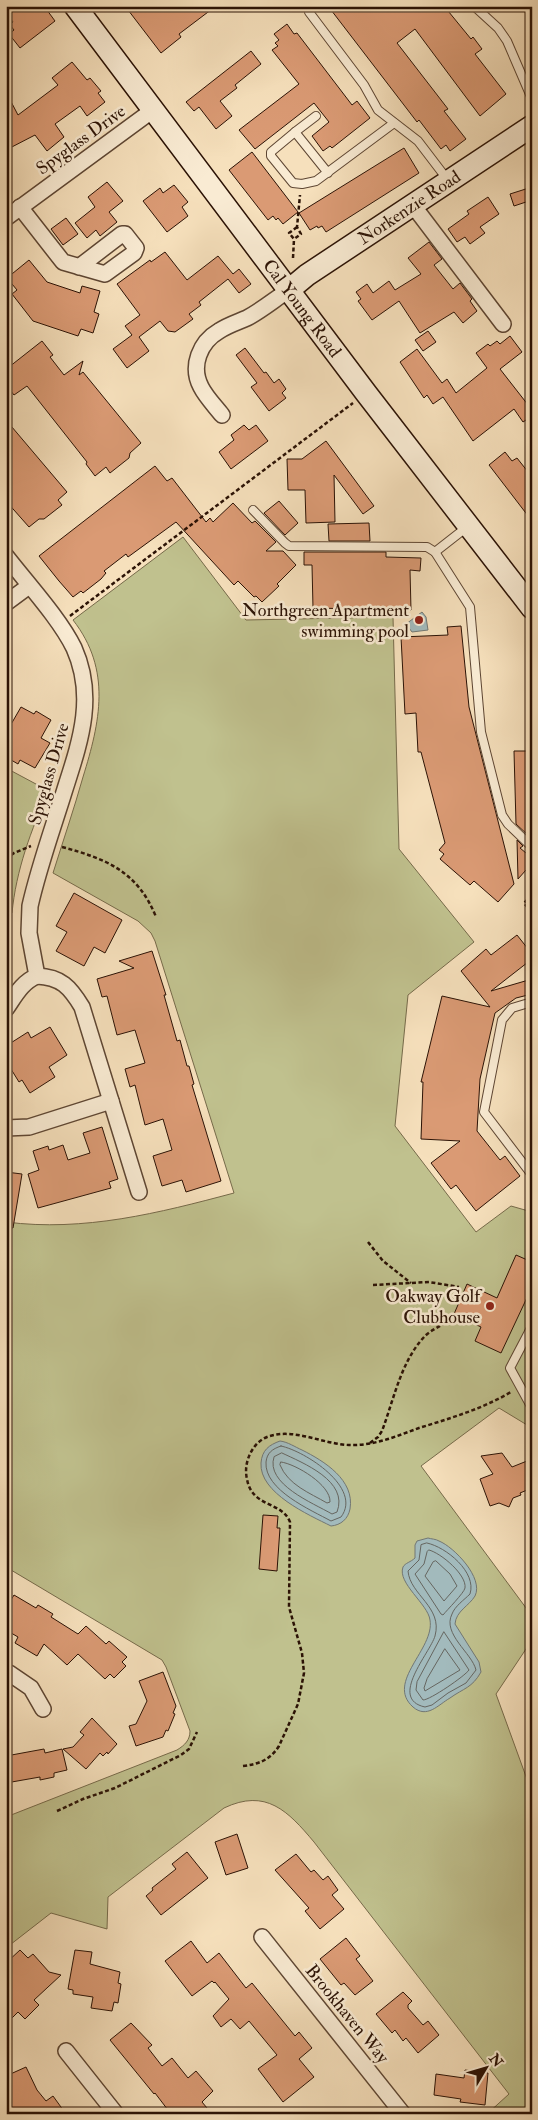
<svg xmlns="http://www.w3.org/2000/svg" width="538" height="2120" viewBox="0 0 538 2120" font-family="'IM FELL Double Pica',serif">
<style>
.green{fill:#c0c18e;stroke:#766a4a}
.water{fill:#a2babc;stroke:#727773}
.lines{fill:none;stroke-linecap:round;stroke-linejoin:round}
.shore{stroke:#666660;stroke-width:1}
.building{fill:#da9a74;stroke:#2b1205}
.lane-casing{stroke:#5e4633;stroke-width:10}
.street-casing{stroke:#5e4633;stroke-width:18}
.secondary-casing{stroke:#2b1205;stroke-width:24}
.path{stroke:#2b1205;stroke-width:2.5;stroke-dasharray:4 2.5;stroke-linecap:butt}
.lane{stroke:#f9ebd3;stroke-width:8}
.street{stroke:#f9ebd3;stroke-width:15}
.secondary{stroke:#f9ebd3;stroke-width:21}
.poi-dot{fill:#8f2418;stroke:#f9ebd3;stroke-width:2}
.labels{text-anchor:middle;dominant-baseline:central;stroke-width:5;stroke-linejoin:round;paint-order:stroke}
.street-label{font-size:18px;fill:#2b1205;stroke:#f9ebd3}
.poi-label{font-size:18px;fill:#2b1205;stroke:#f9ebd3;text-anchor:end}
</style>
<rect width="100%" height="100%" fill="#f6e0bc"/>
<filter id="stains"><feTurbulence type="fractalNoise" baseFrequency=".004" numOctaves="4"/><feColorMatrix values="0 0 0 0 .2 0 0 0 0 .09 0 0 0 0 .02 0 0 0 .5 -.17"/></filter>
<radialGradient id="worn" r=".72"><stop offset=".6" stop-color="#630" stop-opacity="0"/><stop offset="1" stop-color="#630" stop-opacity=".3"/></radialGradient>
<g class="green">
<path d="M183,537L246,620L393,617L399,849L474,942L408,995L395,1126L476,1232L511,1206L532,1212V1428L499,1408L421,1466L532,1616V1640L496,1694L532,1793V2114H487L509,2094L314,1842C288,1811 266,1788 224,1808L108,1897L107,1929L51,1913L6,1948V1817L177,1750C185,1745 190,1740 190,1731L166,1667L162,1660L6,1567V1222C84,1232 159,1213 234,1193L155,941L151,933L138,921L53,873C63,841 74,809 83,777C100,722 112,670 73,620Z"/>
<path d="M6,768L49,791C31,829 16,871 12,913L6,915Z"/>
</g>
<g class="water">
<polygon points="422,612 426,617 428,630 412,632 406,624"/>
<path d="M280,1441C288,1442 295,1447 302,1450C324,1461 355,1480 350,1509C348,1519 341,1525 331,1526C309,1515 259,1493 261,1463C262,1450 269,1445 280,1441Z"/>
<path d="M428,1538C431,1539 436,1539 439,1541C454,1547 484,1578 475,1596C469,1606 456,1611 455,1624L479,1662L481,1672C472,1688 464,1688 450,1698C438,1705 427,1719 413,1707C385,1682 435,1649 430,1620C428,1604 397,1583 403,1567C405,1563 411,1562 415,1558V1545L417,1541Z"/>
</g>
<g class="lines">
<g class="shore">
<path d="M281,1446C305,1451 363,1488 341,1517L331,1521C311,1510 264,1490 266,1462C267,1453 272,1449 281,1446Z"/>
<path d="M282,1453C303,1463 349,1481 337,1512L332,1514C313,1503 265,1484 274,1457Z"/>
<path d="M281,1462C296,1464 331,1485 330,1502L327,1503C310,1493 288,1485 280,1465Z"/>
<path d="M427,1543C446,1547 477,1572 470,1594C464,1600 455,1606 452,1614C442,1634 472,1653 476,1670L466,1683L448,1693L432,1705L425,1707C388,1699 430,1653 435,1636C443,1607 410,1595 408,1571L419,1560L421,1545Z"/>
<path d="M429,1550C441,1553 467,1575 465,1588C464,1593 447,1610 443,1615L441,1614L415,1574L424,1564L427,1552Z"/>
<polygon points="436,1561 450,1574 457,1586 444,1601 425,1576 433,1562"/>
<path d="M444,1632L469,1670C465,1676 430,1700 423,1700L416,1690L417,1682Z"/>
<polygon points="445,1649 460,1670 425,1691 424,1688 427,1679"/>
</g>
</g>
<g class="building">
<polygon points="6,6 44,6 55,21 20,48 9,34 14,30 10,25 13,22 6,13"/>
<polygon points="125,6 216,6 179,34 181,37 161,53"/>
<polygon points="328,6 444,6 471,39 473,37 482,49 475,54 506,94 480,116 415,29 397,43 448,109 444,111 466,139 450,151 446,145 441,149 419,120 417,122"/>
<polygon points="287,24 294,34 297,33 352,105 357,101 370,118 332,148 330,146 323,151 312,136 329,122 314,103 255,149 239,130 299,84 272,50 278,46 275,43 279,40 274,34"/>
<polygon points="251,51 261,64 235,85 237,88 220,101 232,116 216,129 199,107 194,111 186,102"/>
<polygon points="72,62 87,80 90,78 101,91 98,93 105,102 87,116 80,106 55,124 64,137 47,151 35,135 6,150 6,92 18,115 58,85 52,78"/>
<polygon points="404,148 419,173 326,232 322,226 318,228 317,226 310,230 299,213"/>
<polygon points="252,152 298,212 283,224 278,218 276,220 273,216 268,220 229,170"/>
<polygon points="107,182 123,201 109,212 117,222 100,236 96,230 87,238 75,223 95,207 88,197"/>
<polygon points="174,185 188,202 182,207 188,216 167,232 143,201 160,188 163,193"/>
<polygon points="532,187 532,200 514,206 510,194"/>
<polygon points="488,197 499,214 480,227 485,233 470,244 465,237 457,242 448,229 469,214 467,211"/>
<polygon points="66,218 78,234 63,245 51,229"/>
<polygon points="429,242 442,259 434,265 453,289 460,283 472,299 470,301 477,311 463,323 454,312 420,333 399,301 372,320 358,301 361,299 356,292 367,284 373,293 389,281 395,290 421,274 408,258"/>
<polygon points="165,252 187,280 218,256 233,274 239,269 251,284 239,293 228,279 199,302 201,305 189,314 193,319 175,332 168,331 160,321 139,337 149,351 127,368 113,349 132,335 125,326 140,315 117,284 150,260 151,262"/>
<polygon points="29,260 47,282 80,293 82,286 100,291 94,312 99,314 93,333 81,329 78,336 33,321 12,294 17,290 7,278"/>
<polygon points="428,331 436,342 423,351 415,340"/>
<polygon points="510,336 522,352 500,369 532,410 532,416 523,422 514,409 473,441 443,397 433,404 427,395 424,398 400,362 417,349 442,383 447,379 456,393 487,368 476,353 488,344 490,346 497,341 500,344"/>
<polygon points="42,341 53,355 50,357 64,375 83,361 79,375 83,372 141,443 130,453 129,458 110,473 106,467 95,476 86,464 87,462 27,386 14,395 6,385 6,375 12,370 9,367"/>
<polygon points="245,348 264,373 266,372 274,383 279,379 286,389 282,393 286,398 269,411 251,387 257,383 236,355"/>
<polygon points="6,420 67,492 58,500 62,505 44,519 39,519 29,527 6,501"/>
<polygon points="244,425 249,430 256,425 268,441 231,469 219,452 234,440 231,435"/>
<polygon points="326,441 374,506 363,514 334,475 335,522 306,523 305,490 288,490 287,459 302,459"/>
<polygon points="505,452 512,461 517,458 532,477 532,521 489,465"/>
<polygon points="155,466 167,481 172,478 206,522 210,518 213,522 233,503 252,523 255,521 276,542 266,551 283,551 296,565 277,584 279,586 262,602 256,596 254,597 238,581 234,585 176,522 128,557 126,554 104,571 106,573 101,579 83,593 81,591 73,597 59,581 39,556"/>
<polygon points="279,501 298,523 285,535 264,513"/>
<polygon points="369,523 370,541 329,541 328,524"/>
<polygon points="304,552 386,552 386,557 421,558 420,571 410,570 411,610 313,608 312,565 304,565"/>
<polygon points="461,626 469,707 514,884 498,902 474,881 470,885 440,859 444,854 439,850 445,843 421,752 418,752 416,713 405,714 401,637 448,635 447,627"/>
<polygon points="21,707 34,714 36,711 51,720 41,738 50,743 35,768 20,760 18,764 6,757 6,733"/>
<polygon points="514,751 527,751 529,816 532,818 532,835 530,837 516,824"/>
<polygon points="517,840 523,846 520,848 532,858 532,876 526,870 518,879"/>
<polygon points="74,893 122,920 105,953 94,947 84,966 56,951 67,932 56,926"/>
<polygon points="517,935 532,954 532,959 491,991 532,979 532,994 516,998 495,1013 480,1079 477,1131 500,1160 505,1156 520,1176 476,1211 456,1185 451,1189 431,1163 460,1141 421,1139 423,1082 421,1082 442,996 490,1007 461,971 486,949 491,955"/>
<polygon points="152,951 166,995 164,995 177,1041 180,1040 187,1066 189,1066 194,1084 192,1085 221,1181 186,1192 182,1180 162,1186 153,1156 172,1150 163,1119 145,1125 135,1085 130,1087 125,1069 145,1063 135,1030 117,1035 107,996 102,997 97,979 134,968 119,961"/>
<polygon points="50,1027 67,1055 49,1067 55,1077 30,1093 22,1080 19,1082 6,1061 6,1046 28,1032 31,1038"/>
<polygon points="102,1127 118,1179 109,1182 111,1188 38,1208 28,1174 39,1170 33,1151 48,1146 49,1150 63,1145 68,1160 90,1153 83,1133"/>
<polygon points="6,1172 22,1174 13,1228 6,1227"/>
<polygon points="516,1255 532,1262 532,1287 501,1353 475,1341 481,1327 454,1314 467,1284 497,1298"/>
<polygon points="502,1453 512,1467 532,1459 532,1488 520,1493 521,1495 513,1498 509,1507 499,1503 490,1506 480,1479 493,1474 481,1456"/>
<polygon points="263,1515 278,1516 277,1528 280,1528 277,1571 259,1569"/>
<polygon points="14,1595 36,1608 38,1605 53,1614 51,1617 78,1634 86,1626 106,1644 109,1641 127,1657 122,1662 126,1666 114,1678 110,1674 105,1679 78,1654 67,1665 44,1644 37,1656 15,1643 18,1637 6,1630 6,1608"/>
<polygon points="163,1672 176,1706 173,1713 175,1714 168,1731 166,1730 163,1737 136,1746 129,1726 136,1724 147,1701 139,1681"/>
<polygon points="92,1718 117,1744 108,1754 107,1752 103,1756 100,1753 86,1769 63,1749 73,1747 84,1735 80,1732"/>
<polygon points="44,1749 45,1753 62,1749 67,1770 54,1773 54,1777 40,1780 40,1777 6,1783 6,1756"/>
<polygon points="237,1834 248,1868 226,1875 215,1842"/>
<polygon points="187,1852 208,1878 161,1915 146,1896 153,1890 152,1888 176,1869 172,1864"/>
<polygon points="296,1854 311,1872 314,1870 323,1880 328,1876 338,1890 332,1895 344,1909 320,1929 305,1911 309,1908 275,1870"/>
<polygon points="346,1938 360,1956 356,1959 373,1981 355,1995 344,1983 341,1985 320,1959"/>
<polygon points="191,1941 207,1963 219,1953 246,1988 252,1983 295,2036 299,2032 312,2048 299,2059 314,2077 283,2102 258,2069 277,2055 249,2021 240,2029 231,2019 221,2027 213,2016 229,1999 215,1982 214,1983 212,1981 192,1996 165,1961"/>
<polygon points="20,1950 28,1958 33,1954 49,1972 61,1975 34,2000 39,2005 25,2019 18,2012 6,2024 6,1975 11,1971 6,1963"/>
<polygon points="75,1950 92,1952 90,1964 120,1972 118,1983 121,1984 118,2003 114,2002 112,2011 91,2008 93,1997 73,1994 73,1990 68,1989"/>
<polygon points="403,1992 412,2001 408,2005 408,2008 423,2025 428,2021 439,2035 418,2053 406,2038 403,2041 395,2030 392,2033 376,2014"/>
<polygon points="131,2023 152,2045 148,2048 162,2066 172,2058 188,2078 196,2071 213,2091 202,2102 212,2114 171,2114 155,2093 154,2094 110,2040"/>
<polygon points="26,2067 37,2090 46,2101 53,2096 66,2114 6,2114 6,2076"/>
<polygon points="465,2070 488,2073 485,2105 460,2102 461,2099 434,2095 436,2074 464,2078"/>
</g>
<g class="lines">
<defs>
<g id="lane">
<polyline points="474,6 498,28 507,41 532,99"/>
<polyline points="309,12 364,85 378,110 418,141 447,179"/>
<polyline points="295,132 316,116"/>
<polyline points="328,173 295,132 271,152 271,156 293,183 302,184 316,181 394,123"/>
<polyline points="253,510 285,543 289,546 427,547 435,552 467,527"/>
<polyline points="435,552 470,607 481,732 502,815 508,824 532,847"/>
<polyline points="532,1002 512,1008 502,1020 484,1112 532,1175"/>
<polyline points="532,1326 510,1368 532,1408"/>
</g>
<g id="street">
<polyline points="412,204 503,324"/>
<polyline points="20,207 63,262 105,274 134,253 136,248 125,234 122,234 79,267"/>
<polyline points="6,218 153,110"/>
<path d="M222,415C215,406 206,397 201,387C190,366 200,342 219,331C228,325 238,322 247,318C262,310 275,299 289,290"/>
<path d="M6,556C27,583 60,619 74,648C96,697 80,742 65,789C53,828 39,866 30,906L29,933L37,976C22,982 15,996 6,1009"/>
<polyline points="6,603 29,586"/>
<path d="M37,976C61,977 70,987 82,1007L139,1192"/>
<polyline points="6,1128 29,1127 111,1101"/>
<polyline points="9,1673 31,1688 43,1709"/>
<polyline points="262,1937 403,2114"/>
<polyline points="66,2051 116,2114"/>
</g>
<g id="secondary">
<path id="s1" d="M75,6L366,393L532,608"/>
<path id="s2" d="M289,290L307,275L532,126"/>
</g>
</defs>
<use href="#lane" class="lane-casing"/>
<use href="#street" class="street-casing"/>
<use href="#secondary" class="secondary-casing"/>
<g class="path">
<polyline points="297,227 289,233 294,239 301,234 297,227 300,195"/>
<polyline points="293,258 294,239"/>
<polyline points="70,616 353,403"/>
<path d="M62,847C107,859 138,872 156,917"/>
<polyline points="6,859 14,853 31,846"/>
<polyline points="532,895 524,903 532,913"/>
<polyline points="368,1242 383,1261 411,1283"/>
<polyline points="373,1285 429,1282 459,1287"/>
<path d="M370,1443L378,1437L382,1431C394,1399 401,1361 425,1336C433,1328 446,1325 453,1315"/>
<path d="M243,1766C259,1764 270,1760 279,1746L298,1704L304,1673L302,1653L289,1607L290,1522C282,1501 252,1508 247,1479C243,1463 252,1443 267,1437C293,1427 322,1444 349,1445C374,1446 397,1436 419,1428C451,1418 482,1409 511,1392"/>
<polyline points="57,1811 83,1799 115,1788 181,1755 189,1749 197,1732"/>
</g>
<use href="#lane" class="lane"/>
<use href="#street" class="street"/>
<use href="#secondary" class="secondary"/>
</g>
<g class="poi-dot">
<circle cx="419" cy="620" r="5"/>
<circle cx="490" cy="1306" r="5"/>
</g>
<g class="labels">
<g class="street-label">
<text transform="translate(81 140) rotate(-36)">Spyglass Drive</text>
<text stroke="none"><textPath href="#s2" startOffset="146">Norkenzie Road</textPath></text>
<text stroke="none"><textPath href="#s1" startOffset="378">Cal Young Road</textPath></text>
<text transform="translate(49 774) rotate(-74)">Spyglass Drive</text>
<text transform="translate(347 2014) rotate(51)">Brookhaven Way</text>
</g>
<g class="poi-label">
<text x="409" y="610">Northgreen Apartment<tspan x="409" dy="21">swimming pool</tspan></text>
<text x="480" y="1296">Oakway Golf<tspan x="480" dy="21">Clubhouse</tspan></text>
</g>
</g>
<rect width="538" height="2120" fill="none" stroke="#f6e0bc" stroke-width="25"/>
<rect x="8" y="8" width="523" height="2105" fill="none" stroke="#2b1205" stroke-width="2.5"/>
<rect x="12" y="12" width="513" height="2095" fill="none" stroke="#2b1205"/>
<g transform="translate(486 2068) rotate(52)" stroke="#f9ebd3" stroke-width="4" paint-order="stroke">
<path d="M0-4L9 19L0 12L-9 19Z" fill="#2b1205"/>
<text y="-8" font-size="14" font-weight="bold" text-anchor="middle" fill="#2b1205">N</text>
</g>
<rect width="100%" height="100%" filter="url(#stains)"/>
<rect width="100%" height="100%" fill="url(#worn)"/>
</svg>
